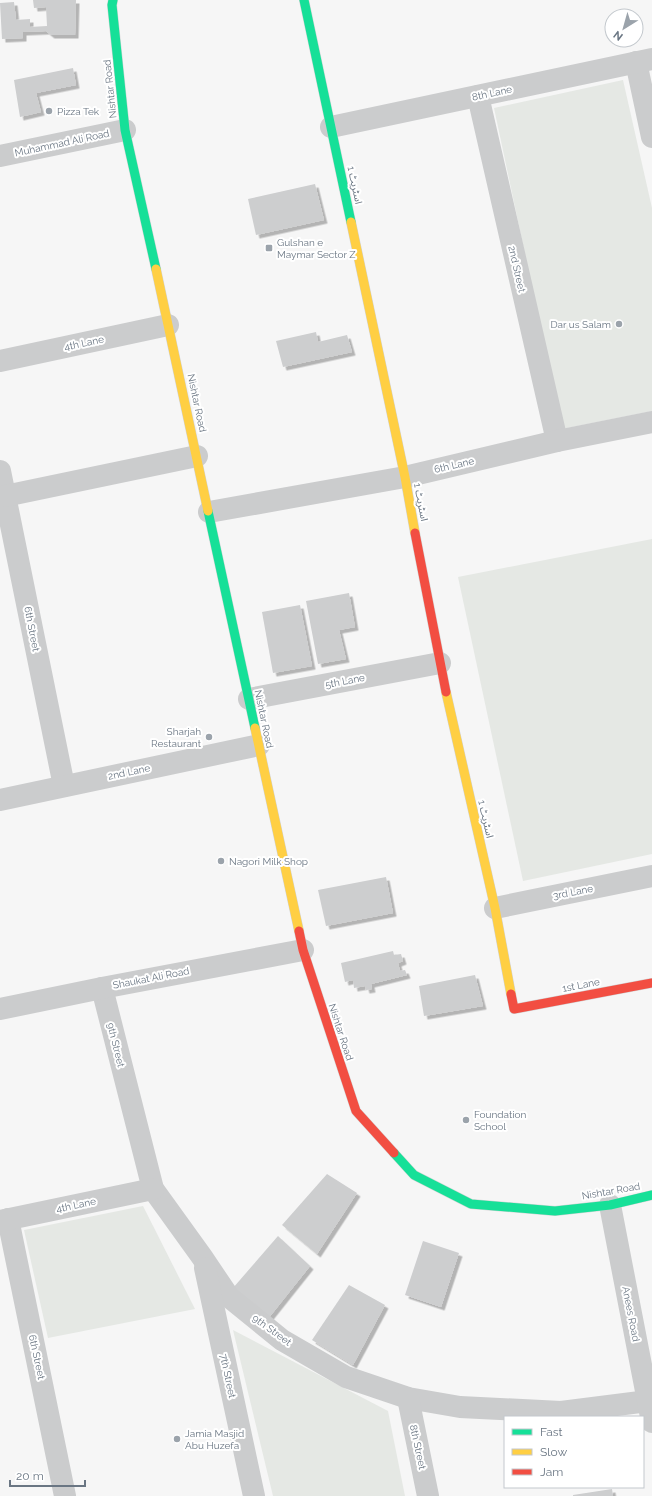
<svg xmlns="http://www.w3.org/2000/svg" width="652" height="1496" viewBox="0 0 652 1496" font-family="Raleway,'Noto Sans Arabic',sans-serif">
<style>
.green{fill:#e5e8e4}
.building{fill:#cdcecf;filter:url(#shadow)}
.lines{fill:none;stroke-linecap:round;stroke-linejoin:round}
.fast-casing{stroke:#d2d3d4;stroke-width:10}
.slow-casing{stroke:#d2d3d4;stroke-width:10}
.jam-casing{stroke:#d2d3d4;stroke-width:10}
.street{stroke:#cbcccd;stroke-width:22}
.fast{stroke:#16e098;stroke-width:9}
.slow{stroke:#ffcf43;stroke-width:9}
.jam{stroke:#f24e42;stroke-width:9}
.poi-dot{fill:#9ba3ab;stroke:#fff;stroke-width:1.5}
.labels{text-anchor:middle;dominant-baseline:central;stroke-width:4;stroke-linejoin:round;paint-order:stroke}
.street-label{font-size:10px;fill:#6a7683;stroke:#fff}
.poi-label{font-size:10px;fill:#6a7683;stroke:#fff;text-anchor:start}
</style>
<defs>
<filter id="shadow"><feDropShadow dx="3.5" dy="3.5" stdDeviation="0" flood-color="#0004"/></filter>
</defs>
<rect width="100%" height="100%" fill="#f6f6f6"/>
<g class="green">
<polygon points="623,80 652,208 652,411 562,429 494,108"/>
<polygon points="652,539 652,854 523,881 458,577"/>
<polygon points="143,1206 195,1309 48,1338 24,1230"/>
<polygon points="233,1330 388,1411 405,1496 273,1496"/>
</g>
<g class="building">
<polygon points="33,0 76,0 75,35 51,35 46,31 23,32 23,38 2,39 0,3 14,2 16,20 30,19 30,27 47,26 46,7 34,8"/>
<polygon points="73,68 76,85 36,93 41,112 20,117 14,80"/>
<polygon points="315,184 324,220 256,235 248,199"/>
<polygon points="316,332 318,342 347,335 352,352 283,367 276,341"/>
<polygon points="349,593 355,627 339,630 346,659 318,664 306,601"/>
<polygon points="300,605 312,666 273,673 262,612"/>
<polygon points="386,877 393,913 326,926 318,890"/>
<polygon points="393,951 394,955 401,954 403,961 398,963 400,971 405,970 407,975 371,984 372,989 366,990 365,986 354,988 353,980 345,982 341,963"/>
<polygon points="475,975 483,1006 424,1016 419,986"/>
<polygon points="327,1174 357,1193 317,1254 282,1225"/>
<polygon points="278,1236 310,1266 267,1320 233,1288"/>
<polygon points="423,1241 459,1253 441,1307 405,1295"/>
<polygon points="349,1285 385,1305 353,1365 312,1340"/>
<polygon points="612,1489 613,1496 573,1496 573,1495"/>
</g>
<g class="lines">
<defs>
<g id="fast">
<polyline points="113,0 112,5 125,130 156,269"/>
<polyline points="304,0 351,222"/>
<polyline points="208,511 255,728"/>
<polyline points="394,1153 414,1175 471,1204 555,1211 610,1205 652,1195"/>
</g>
<g id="slow">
<polyline points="351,222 405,477 415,533"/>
<polyline points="156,269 208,511"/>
<polyline points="446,692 495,908 511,994"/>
<polyline points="255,728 299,931"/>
</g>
<g id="jam">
<polyline points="415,533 446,692"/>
<polyline points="299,931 303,950 356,1111 394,1153"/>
<polyline points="511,994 514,1009 652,983"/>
</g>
</defs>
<use href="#fast" class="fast-casing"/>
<use href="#slow" class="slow-casing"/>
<use href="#jam" class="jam-casing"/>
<g class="street">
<polyline points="636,62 652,137"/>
<polyline points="478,96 557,441"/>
<polyline points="331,127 652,59"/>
<polyline points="0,156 125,130"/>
<polyline points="0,361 168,325"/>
<polyline points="0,471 64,786"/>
<polyline points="5,496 197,456"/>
<polyline points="209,512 405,477 557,441 652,422"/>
<polyline points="249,699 440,663"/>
<polyline points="0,800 259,745"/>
<polyline points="495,908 652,876"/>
<polyline points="102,988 153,1189 202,1257 229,1297 282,1340 346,1377 408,1398 460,1407 561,1412 648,1401"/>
<polyline points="0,1009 102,988 303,950"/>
<polyline points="610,1205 652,1422"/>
<polyline points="8,1219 65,1496"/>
<polyline points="0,1221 153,1189"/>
<polyline points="205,1268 254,1496"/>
<polyline points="408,1398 428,1496"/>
</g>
<use href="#fast" class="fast"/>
<use href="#slow" class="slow"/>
<use href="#jam" class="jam"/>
</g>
<g class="poi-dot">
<circle cx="49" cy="111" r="4"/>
<rect x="265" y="244" width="8" height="8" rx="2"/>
<circle cx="619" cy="324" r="4"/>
<circle cx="209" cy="737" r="4"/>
<circle cx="221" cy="861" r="4"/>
<circle cx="466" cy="1120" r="4"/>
<circle cx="177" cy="1439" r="4"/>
</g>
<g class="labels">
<g class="street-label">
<text transform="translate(110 89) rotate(-96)">Nishtar Road</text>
<text transform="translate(492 93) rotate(-12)">8th Lane</text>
<text transform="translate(62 143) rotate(-12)">Muhammad Ali Road</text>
<text transform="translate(355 185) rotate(78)">اسٹریٹ 1</text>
<text transform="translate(517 269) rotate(77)">2nd Street</text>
<text transform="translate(84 343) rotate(-12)">4th Lane</text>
<text transform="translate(197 403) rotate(78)">Nishtar Road</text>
<text transform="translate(454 465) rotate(-13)">6th Lane</text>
<text transform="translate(421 502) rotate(79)">اسٹریٹ 1</text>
<text transform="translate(32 629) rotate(79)">6th Street</text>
<text transform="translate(345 681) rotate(-11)">5th Lane</text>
<text transform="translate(264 719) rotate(78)">Nishtar Road</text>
<text transform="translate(129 772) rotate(-12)">2nd Lane</text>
<text transform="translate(486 819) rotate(77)">اسٹریٹ 1</text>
<text transform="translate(573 892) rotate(-11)">3rd Lane</text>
<text transform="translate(151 978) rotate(-11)">Shaukat Ali Road</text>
<text transform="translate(581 985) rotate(-11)">1st Lane</text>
<text transform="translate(341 1032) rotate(72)">Nishtar Road</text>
<text transform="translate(116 1045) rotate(76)">9th Street</text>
<text transform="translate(611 1191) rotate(-10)">Nishtar Road</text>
<text transform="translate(76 1205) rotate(-12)">4th Lane</text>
<text transform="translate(631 1314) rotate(79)">Anees Road</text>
<text transform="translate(272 1330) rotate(36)">9th Street</text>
<text transform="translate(37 1357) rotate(78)">6th Street</text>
<text transform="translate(228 1376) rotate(78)">7th Street</text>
<text transform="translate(418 1447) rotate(78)">8th Street</text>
</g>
<g class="poi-label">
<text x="57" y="111">Pizza Tek</text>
<text x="277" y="242">Gulshan e<tspan x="277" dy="12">Maymar Sector Z</tspan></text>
<text x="611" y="324" text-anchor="end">Dar us Salam</text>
<text x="201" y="731" text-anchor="end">Sharjah<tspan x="201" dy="12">Restaurant</tspan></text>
<text x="229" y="861">Nagori Milk Shop</text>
<text x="474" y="1114">Foundation<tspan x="474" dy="12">School</tspan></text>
<text x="185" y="1433">Jamia Masjid<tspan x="185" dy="12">Abu Huzefa</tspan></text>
</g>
</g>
<rect x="504" y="1416" width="140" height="72" fill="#ffffff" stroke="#c3c8cd"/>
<rect x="512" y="1429" width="20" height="6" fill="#16e098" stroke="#c3c8cd"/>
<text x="540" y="1436" font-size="12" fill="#6a7683">Fast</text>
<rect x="512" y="1449" width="20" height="6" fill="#ffcf43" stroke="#c3c8cd"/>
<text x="540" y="1456" font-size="12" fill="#6a7683">Slow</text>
<rect x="512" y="1469" width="20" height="6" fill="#f24e42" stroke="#c3c8cd"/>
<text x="540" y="1476" font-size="12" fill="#6a7683">Jam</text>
<g transform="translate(624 28) rotate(217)"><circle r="19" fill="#ffffff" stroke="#c3c8cd"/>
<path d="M0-3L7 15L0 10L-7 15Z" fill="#9ba3ab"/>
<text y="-6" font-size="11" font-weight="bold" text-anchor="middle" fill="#6a7683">N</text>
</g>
<path d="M10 1480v6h75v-6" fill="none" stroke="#6a7683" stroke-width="2"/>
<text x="16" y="1480" font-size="12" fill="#6a7683" stroke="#ffffff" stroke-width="3" paint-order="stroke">20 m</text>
</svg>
